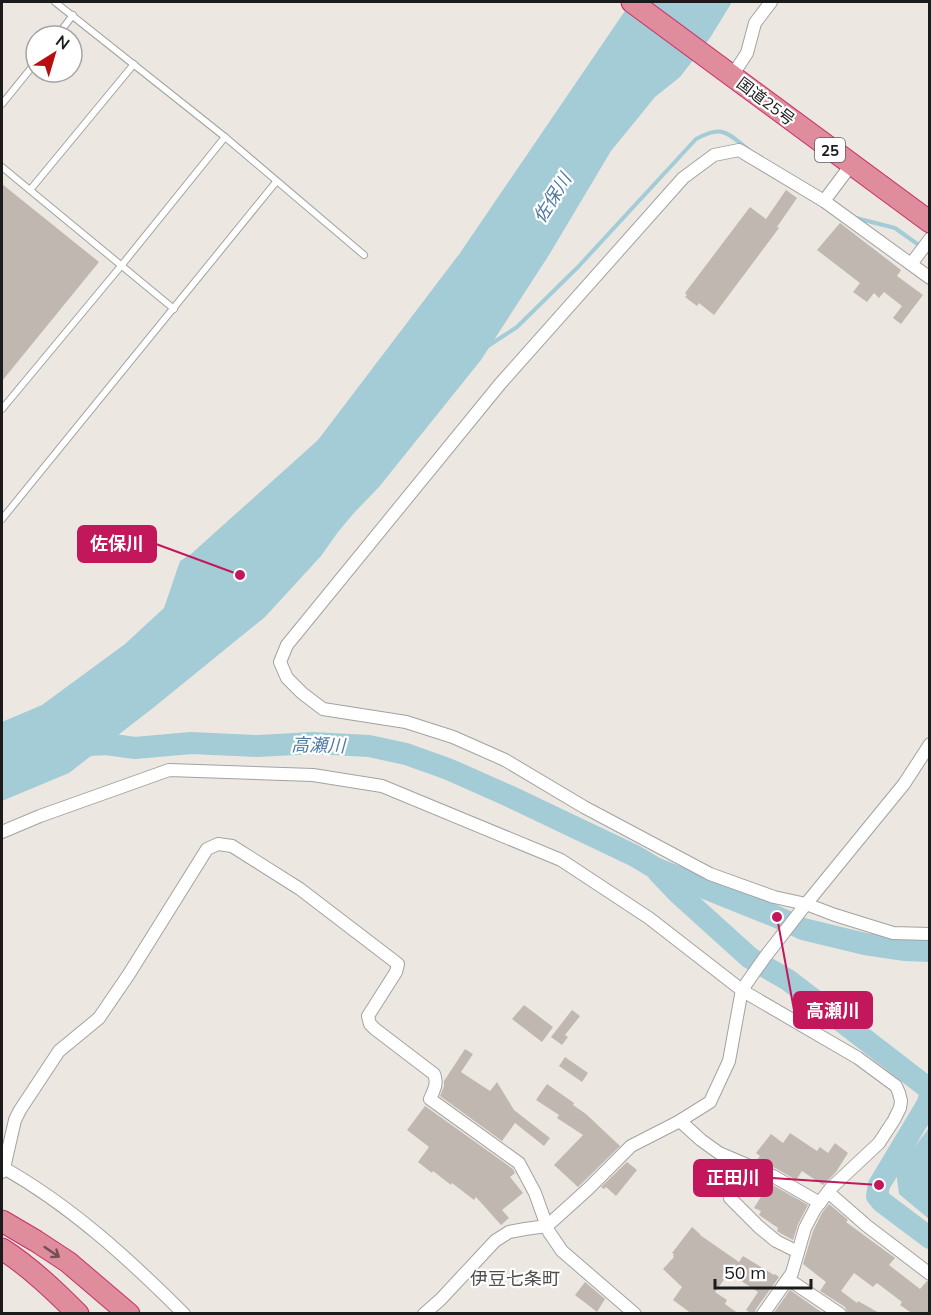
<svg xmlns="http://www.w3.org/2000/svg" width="931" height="1315" viewBox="0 0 931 1315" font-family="Mulish,'Noto Sans JP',sans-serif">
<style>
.water{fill:#a3ccd7}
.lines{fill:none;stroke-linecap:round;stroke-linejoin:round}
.stream{stroke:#a3ccd7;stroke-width:4}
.river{stroke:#a3ccd7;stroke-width:22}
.building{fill:#c0b7b1}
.lane-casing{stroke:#a2a2a2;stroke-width:8}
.street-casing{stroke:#a2a2a2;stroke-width:14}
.highway-casing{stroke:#c82f67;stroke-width:23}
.lane{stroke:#fff;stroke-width:6}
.street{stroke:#fff;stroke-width:12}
.highway{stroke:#df8c9d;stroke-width:21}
.oneway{stroke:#734e56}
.labels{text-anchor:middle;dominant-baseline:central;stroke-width:4.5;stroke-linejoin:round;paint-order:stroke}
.shield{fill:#fff;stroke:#5f5f5f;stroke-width:1.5}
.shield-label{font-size:15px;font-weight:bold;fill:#1b1b1b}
.street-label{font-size:16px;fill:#1b1b1b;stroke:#fff}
.water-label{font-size:18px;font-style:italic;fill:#4f7aa2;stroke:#fff}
.neighbourhood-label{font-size:18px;fill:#4e4e4e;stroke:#fff}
.leader{fill:none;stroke:#c2185b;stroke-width:2}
.callout-dot{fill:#c2185b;stroke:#fff;stroke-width:2}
.callout{fill:#c2185b;stroke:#c2185b;stroke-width:2}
.callout-label{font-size:18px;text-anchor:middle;font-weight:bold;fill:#fff}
</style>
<rect width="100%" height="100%" fill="#ece8e1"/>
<g class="water">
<polygon points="631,2 732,2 710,38 680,77 655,97 611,151 549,255 481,360 379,487 354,513 338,532 321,556 265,617 153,708 69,773 2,801 2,722 42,705 125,644 164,608 180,561 191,554 318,440 460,253"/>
<polygon points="929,1128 929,1219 899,1194 896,1171"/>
</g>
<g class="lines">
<g class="stream">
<polyline points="856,218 895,228 930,253"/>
<path d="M488,346L517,327L578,267L696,139C723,124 727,133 749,150"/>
</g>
<g class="river">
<polyline points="75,746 106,744 135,748 191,743 258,746 313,743 369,746 406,754 448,769 509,796 635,856 655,868 777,917 803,929 865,944 905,950 930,951"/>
<polyline points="658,872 677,892 750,958 788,980 928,1088 930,1092"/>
<polyline points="930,1096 927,1105 879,1185 877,1196 882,1202 930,1238"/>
</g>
</g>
<g class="building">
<polygon points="2,184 99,262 2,381"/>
<polygon points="786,190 797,198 777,227 779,228 714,315 699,303 697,306 685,297 687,295 685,293 750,207 766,219"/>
<polygon points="840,223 901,270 897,276 923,295 901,324 893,318 902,306 884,292 879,298 874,293 867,302 853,292 860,283 817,250"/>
<polygon points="524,1005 553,1027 542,1042 512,1019"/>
<polygon points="572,1010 580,1016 565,1035 568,1037 562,1045 551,1037"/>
<polygon points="465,1049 473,1054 461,1072 490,1091 497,1082 514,1110 550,1138 544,1146 515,1123 502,1141 440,1096 444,1086 444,1081"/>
<polygon points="565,1057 588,1073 582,1082 559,1066"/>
<polygon points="547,1084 574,1103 573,1105 586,1114 620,1146 578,1187 554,1165 583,1135 557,1118 559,1115 536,1100"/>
<polygon points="425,1106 513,1169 515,1173 510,1177 523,1193 502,1210 509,1218 501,1225 476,1197 474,1200 452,1183 451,1185 433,1171 432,1173 418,1162 429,1147 407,1130"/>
<polygon points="790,1133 817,1151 820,1147 828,1153 835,1143 848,1153 836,1172 823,1185 802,1171 796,1180 777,1169 757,1160 760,1156 756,1153 771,1134 783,1143"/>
<polygon points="627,1162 637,1170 616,1196 606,1187 604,1189 601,1187"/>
<polygon points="750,1175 769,1183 808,1205 798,1224 793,1240 780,1233 777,1231 778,1228 759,1215 761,1211 754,1208 762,1195 744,1186"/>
<polygon points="829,1204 848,1220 846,1222 895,1258 889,1265 920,1289 927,1281 930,1282 930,1309 927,1314 913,1314 900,1305 902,1302 877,1283 873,1287 854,1273 841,1291 857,1303 858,1301 881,1314 848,1314 845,1307 820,1291 826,1282 803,1264 813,1231 822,1213"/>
<polygon points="692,1227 700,1234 700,1235 739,1262 743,1256 774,1275 775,1274 779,1277 756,1309 755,1314 752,1314 746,1310 758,1292 729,1273 715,1292 727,1300 725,1304 739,1314 692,1314 673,1300 682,1287 663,1269 674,1257 673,1256 674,1254 672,1253"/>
<polygon points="585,1282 605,1299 597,1312 575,1295"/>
<polygon points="790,1290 824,1314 773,1314"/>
</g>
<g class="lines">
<defs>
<g id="lane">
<polyline points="55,2 225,137 364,255"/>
<polyline points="57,36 73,15"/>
<polyline points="2,104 36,62"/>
<polyline points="2,167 174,309"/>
<polyline points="30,190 134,64"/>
<polyline points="2,409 121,266 225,137"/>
<polyline points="2,519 276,182"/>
</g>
<g id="street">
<polyline points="732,76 747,53 755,23 771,2"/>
<polyline points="824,201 851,165"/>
<polyline points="911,264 930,239"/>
<polyline points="930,278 824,201 739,150 714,155 683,178 500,384 287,645 280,662 287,678 302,693 323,709 406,722 453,737 505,760 584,807 710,874 774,897 806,904 835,915 893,933 930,934"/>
<polyline points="2,832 40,816 169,770 313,775 382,786 561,860 649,918 743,991 858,1058 896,1086 899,1093 901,1101 900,1108 894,1120 879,1143 831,1188 815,1209 805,1228 792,1273 763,1314"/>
<polyline points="680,1121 701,1140 719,1153 773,1176 820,1203"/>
<path d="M2,1167C70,1205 129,1259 184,1314"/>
<path d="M2,1172L4,1168L15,1120L20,1110L59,1051L99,1018L129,974L207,849L218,844L232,846L300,889L398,964L396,972L368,1016L370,1024L375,1029L434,1074C438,1083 434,1090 430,1099L519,1163L535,1193L549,1232L562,1251L635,1314"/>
<polyline points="828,1192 867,1226 930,1274"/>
<polyline points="730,1198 759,1227 776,1241 798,1252"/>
<polyline points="788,1279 840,1314"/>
<polyline points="424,1314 441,1299 495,1241 509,1232 525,1229 547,1226 588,1189 631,1146 678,1122 710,1102 729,1061 741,995 746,984 765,957 806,904 904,784 930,744"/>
</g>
<g id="highway">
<polyline points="632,2 930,222"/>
<polyline points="2,1221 36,1241 68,1262 129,1314"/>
<path d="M2,1249C30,1267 54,1290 78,1314"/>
</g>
</defs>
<use href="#lane" class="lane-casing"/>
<use href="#street" class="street-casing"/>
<use href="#highway" class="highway-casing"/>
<use href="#lane" class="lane"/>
<use href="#street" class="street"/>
<use href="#highway" class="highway"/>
</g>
<defs><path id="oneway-shaft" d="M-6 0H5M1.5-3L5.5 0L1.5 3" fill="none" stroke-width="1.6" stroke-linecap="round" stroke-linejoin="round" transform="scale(1.5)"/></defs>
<use class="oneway" href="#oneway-shaft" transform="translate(52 1252) rotate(34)"/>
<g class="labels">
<rect class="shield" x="815" y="138" width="30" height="24" rx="4.5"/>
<g class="shield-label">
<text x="830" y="150">25</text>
</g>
<g class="street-label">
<text transform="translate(766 101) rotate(37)">国道25号</text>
</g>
<g class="water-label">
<text transform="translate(552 198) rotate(-58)">佐保川</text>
<text transform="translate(318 745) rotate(1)">高瀬川</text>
</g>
<g class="neighbourhood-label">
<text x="515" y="1278">伊豆七条町</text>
</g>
</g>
<path class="leader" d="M240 575L156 544M777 917L794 1010M879 1185L772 1178"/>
<g class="callout-dot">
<circle cx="240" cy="575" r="6"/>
<circle cx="777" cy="917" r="6"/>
<circle cx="879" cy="1185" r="6"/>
</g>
<g class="callout">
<rect x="78" y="526" width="78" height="36" rx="6"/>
<rect x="794" y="992" width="78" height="36" rx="6"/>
<rect x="694" y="1160" width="78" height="36" rx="6"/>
</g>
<g class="callout-label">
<text x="117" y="550">佐保川</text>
<text x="833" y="1017">高瀬川</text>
<text x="733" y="1184">正田川</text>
</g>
<rect width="931" height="1315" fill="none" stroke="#1b1b1b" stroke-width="6"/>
<g transform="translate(54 54) rotate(37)"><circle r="28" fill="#ffffff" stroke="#a4a4a4" stroke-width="1.5"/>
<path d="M0-4.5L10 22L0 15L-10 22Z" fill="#b80d11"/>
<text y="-9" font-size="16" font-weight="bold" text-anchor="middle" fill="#1b1b1b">N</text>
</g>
<path d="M715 1279v9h96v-9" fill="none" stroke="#1b1b1b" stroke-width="3"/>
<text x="724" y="1279" font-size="18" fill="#1b1b1b" stroke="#ffffff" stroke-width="4.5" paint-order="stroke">50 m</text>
</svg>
